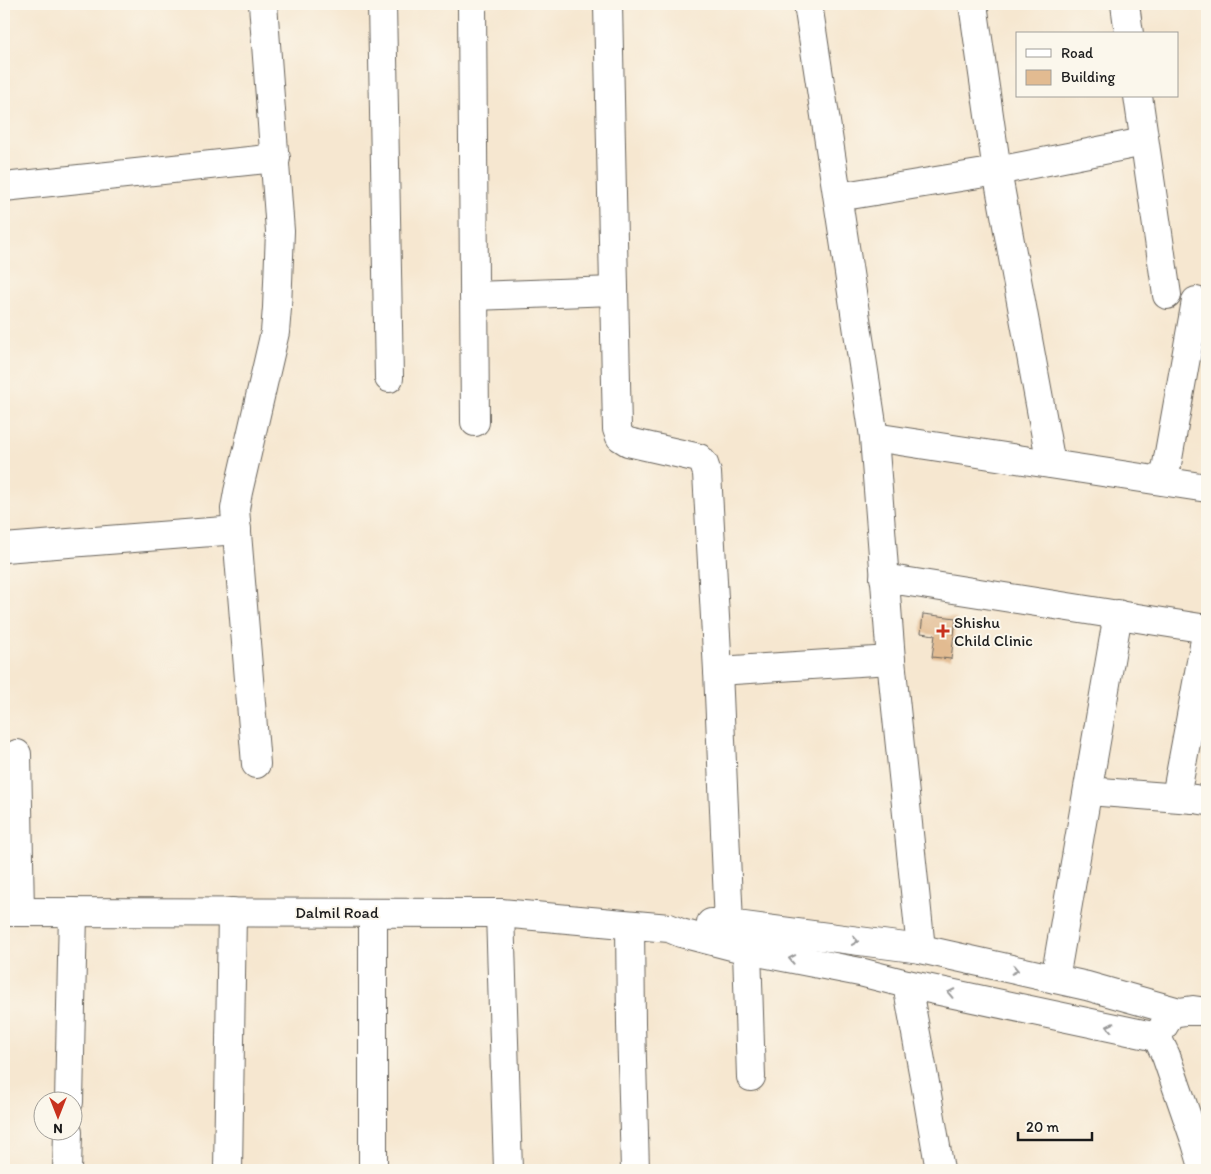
<svg xmlns="http://www.w3.org/2000/svg" width="1211" height="1174" viewBox="0 0 1211 1174" font-family="Itim,sans-serif">
<style>
.building{fill:#e2bb91}
.lines{fill:none;stroke-linecap:round;stroke-linejoin:round}
.minor-casing{stroke:#68635b;stroke-width:30}
.minor{stroke:#fff;stroke-width:28}
.oneway{stroke:#999}
.poi-dot{fill:#c8321e;stroke:#fbf7ec;stroke-width:2}
.labels{text-anchor:middle;dominant-baseline:central;stroke-width:4;stroke-linejoin:round;paint-order:stroke}
.poi-label{font-size:16px;fill:#1c1c1c;stroke:#fbf7ec;text-anchor:start}
.street-label{font-size:16px;fill:#1c1c1c;stroke:#fbf7ec}
</style>
<rect width="100%" height="100%" fill="#fbf7ec"/>
<filter id="ink" filterUnits="userSpaceOnUse"><feTurbulence type="fractalNoise" baseFrequency=".02" numOctaves="2"/><feDisplacementMap in="SourceGraphic" scale="10" xChannelSelector="R" yChannelSelector="G"/><feConvolveMatrix kernelMatrix="1 2 1 2 8 2 1 2 1" color-interpolation-filters="sRGB"/></filter>
<filter id="wash" filterUnits="userSpaceOnUse"><feTurbulence type="fractalNoise" baseFrequency=".0096" numOctaves="4" result="noise"/><feDisplacementMap in="SourceGraphic" scale="20" xChannelSelector="R" yChannelSelector="G"/><feGaussianBlur stdDeviation="1.12" result="paint"/><feColorMatrix in="noise" values="0 0 0 0 0 0 0 0 0 0 0 0 0 0 0 0 0 1.4 0 .05"/><feComposite in="paint" operator="in"/></filter>
<g filter="url(#wash)">
<rect width="100%" height="100%" fill="#f6e7d0"/>
<g id="blocks">
<polygon class="building" points="923,614 956,618 951,659 932,657 935,635 921,633"/>
</g>
</g>
<g filter="url(#ink)">
<use href="#blocks" fill-opacity="0" stroke="#68635b" stroke-width="1"/>
<g class="lines">
<defs>
<g id="minor">
<polyline points="382,4 389,378"/>
<polyline points="472,4 475,422"/>
<polyline points="608,4 617,429 620,437 628,442 699,458 704,464 707,473 718,671 729,924"/>
<polyline points="808,4 874,437 891,660 921,949"/>
<polyline points="973,4 997,171 1051,464"/>
<polyline points="1125,4 1129,34"/>
<polyline points="1138,96 1167,295"/>
<polyline points="4,187 276,158"/>
<polyline points="838,197 997,171 1144,142"/>
<polyline points="474,296 614,291"/>
<polyline points="874,437 1207,488"/>
<polyline points="1164,481 1196,301"/>
<polyline points="4,548 237,530"/>
<polyline points="884,578 1207,629"/>
<polyline points="1207,629 1178,786 1178,792 1182,797 1207,801"/>
<polyline points="718,671 891,660"/>
<polyline points="17,754 20,912"/>
<polyline points="256,764 235,509 238,492 275,332 277,308 280,231 263,4"/>
<polyline points="1088,791 1193,799"/>
<polyline points="4,912 500,913 669,928 681,933 747,950 860,972 907,984 1157,1037"/>
<polyline points="373,913 373,1170"/>
<polyline points="500,913 508,1170"/>
<polyline points="711,923 729,924 921,949 1087,986 1179,1012 1193,1010 1207,1012"/>
<polyline points="630,925 631,1024 635,1170"/>
<polyline points="747,950 751,1077"/>
<polyline points="1055,979 1118,614"/>
<polyline points="907,984 925,1083 940,1170"/>
<polyline points="1166,1022 1157,1037 1166,1056 1196,1143 1204,1170"/>
<polyline points="69,1102 73,912"/>
<polyline points="67,1170 68,1132"/>
<polyline points="228,1170 232,912"/>
</g>
</defs>
<use href="#minor" class="minor-casing"/>
<use href="#minor" class="minor"/>
</g>
<defs><path id="oneway-chevron" d="M-2-3.5L2.5 0L-2 3.5" fill="none" stroke-width="1.6" stroke-linecap="round" stroke-linejoin="round" transform="scale(1.25)"/></defs>
<g class="oneway">
<use href="#oneway-chevron" transform="translate(855 941) rotate(8)"/>
<use href="#oneway-chevron" transform="translate(792 959) rotate(-169)"/>
<use href="#oneway-chevron" transform="translate(1015 970) rotate(12)"/>
<use href="#oneway-chevron" transform="translate(951 993) rotate(-168)"/>
<use href="#oneway-chevron" transform="translate(1110 1027) rotate(-168)"/>
</g>
</g>
<path class="poi-dot" d="M940.5 623.5h5v5h5v5h-5v5h-5v-5h-5v-5h5z"/>
<g class="labels">
<g class="poi-label">
<text x="954" y="622">Shishu<tspan x="954" dy="18">Child Clinic</tspan></text>
</g>
<g class="street-label">
<text x="337" y="912">Dalmil Road</text>
</g>
</g>
<rect width="1211" height="1174" fill="none" stroke="#fbf7ec" stroke-width="20"/>
<rect x="1016" y="32" width="162" height="65" fill="#fbf7ec" stroke="#a29f99"/>
<rect x="1026" y="49" width="25" height="8" fill="#ffffff" stroke="#a29f99"/>
<text x="1061" y="58" font-size="15" fill="#1c1c1c">Road</text>
<rect x="1026" y="70" width="25" height="15" fill="#e2bb91" stroke="#a29f99"/>
<text x="1061" y="82" font-size="15" fill="#1c1c1c">Building</text>
<g transform="translate(58 1116) rotate(180)"><circle r="24" fill="#fbf7ec" stroke="#a29f99"/>
<path d="M0-4L9 19L0 12L-9 19Z" fill="#c8321e"/>
<text y="-8" font-size="14" font-weight="bold" text-anchor="middle" fill="#1c1c1c">N</text>
</g>
<path d="M1018 1132v8h74v-8" fill="none" stroke="#1c1c1c" stroke-width="2.5"/>
<text x="1026" y="1132" font-size="15" fill="#1c1c1c" stroke="#fbf7ec" stroke-width="4" paint-order="stroke">20 m</text>
</svg>
